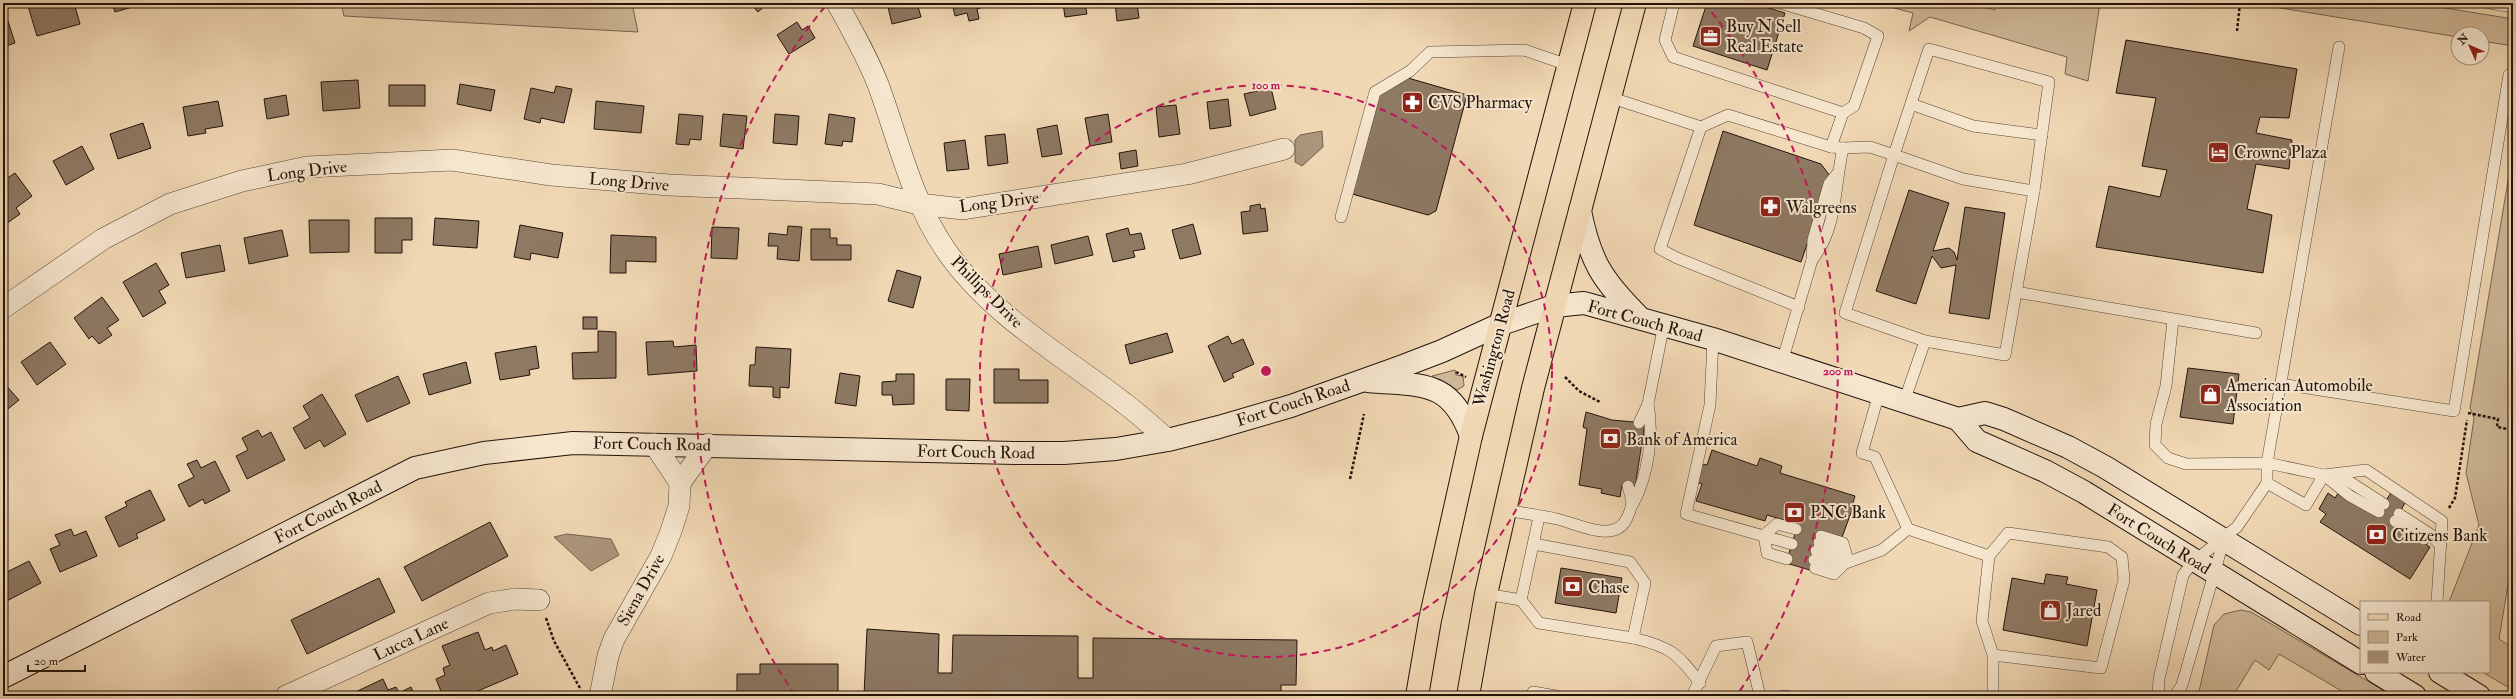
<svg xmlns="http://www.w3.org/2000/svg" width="2516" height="699" viewBox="0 0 2516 699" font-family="'IM FELL Double Pica',serif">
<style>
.green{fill:#ceb797;stroke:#786551}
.water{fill:#ab957b;stroke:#74614e}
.building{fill:#8e7963;stroke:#22130b}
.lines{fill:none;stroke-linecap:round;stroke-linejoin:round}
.lane-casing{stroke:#564435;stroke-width:12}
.street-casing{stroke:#564435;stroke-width:22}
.secondary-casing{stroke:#22130b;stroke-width:24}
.primary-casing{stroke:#22130b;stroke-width:24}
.path{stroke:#22130b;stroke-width:2.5;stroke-dasharray:3 2;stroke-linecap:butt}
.lane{stroke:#f6e6ce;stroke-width:11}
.street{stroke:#f6e6ce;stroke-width:21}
.secondary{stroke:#f6e6ce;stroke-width:22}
.primary{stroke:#f1d8b4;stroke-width:22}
.ring{fill:none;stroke:#c2185b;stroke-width:2;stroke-dasharray:7 5}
.labels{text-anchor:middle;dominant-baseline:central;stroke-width:4;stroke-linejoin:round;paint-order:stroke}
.poi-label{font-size:17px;fill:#22130b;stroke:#f6e6ce;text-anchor:start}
.street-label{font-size:17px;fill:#22130b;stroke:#f6e6ce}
.centre{fill:#c2185b;stroke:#f6e6ce;stroke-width:2}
.ring-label{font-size:12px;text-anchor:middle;font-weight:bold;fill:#c2185b;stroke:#f6e6ce;stroke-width:4;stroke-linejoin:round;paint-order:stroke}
</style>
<rect width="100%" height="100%" fill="#f1d8b4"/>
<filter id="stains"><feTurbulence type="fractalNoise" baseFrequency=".005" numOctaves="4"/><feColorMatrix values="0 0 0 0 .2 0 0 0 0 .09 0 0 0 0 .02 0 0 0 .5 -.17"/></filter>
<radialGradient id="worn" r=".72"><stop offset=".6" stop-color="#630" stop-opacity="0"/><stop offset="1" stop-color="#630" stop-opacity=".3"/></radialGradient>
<g class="green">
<polygon points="341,3 632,3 638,32 344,16"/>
<polygon points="1875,3 1968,3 1995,10 1997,3 2100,3 2088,81 2065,74 2067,57 1930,17 1909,31 1913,13"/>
<polygon points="2250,3 2374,3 2394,6 2403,3 2415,3 2513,19 2513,46 2482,41 2482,34 2458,34 2458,37"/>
<polygon points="2513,151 2513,554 2499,639 2513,648 2513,690 2482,672 2489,672 2489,602 2449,602 2479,525 2466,473 2474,418 2470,408"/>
<polygon points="1455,370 1456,375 1463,376 1464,386 1457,390 1432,376"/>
<polygon points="2241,610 2251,612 2393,696 2350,696 2279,654 2269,670 2255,660 2233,696 2198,696 2214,625 2224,614"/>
</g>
<g class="water">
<polygon points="1322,131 1323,147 1302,166 1295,162 1295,140 1300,135"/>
<polygon points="567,534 611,539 619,555 591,571 554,537"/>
</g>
<g class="building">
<polygon points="38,3 74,3 80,24 37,36 28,6"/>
<polygon points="112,3 146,3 115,12"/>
<polygon points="750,3 768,3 758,12"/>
<polygon points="902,3 917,3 921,17 892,24 888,7"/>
<polygon points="952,3 986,3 986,6 977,9 979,19 969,21 967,13 955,16"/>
<polygon points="1063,3 1085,3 1087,14 1065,17"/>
<polygon points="1115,3 1137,3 1139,18 1117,21"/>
<polygon points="1707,3 1753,3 1785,13 1767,70 1693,46"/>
<polygon points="6,15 15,43 3,47 3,16"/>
<polygon points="797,22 802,30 808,26 815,38 789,54 777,35"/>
<polygon points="2126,40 2297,69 2289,118 2260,117 2256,133 2292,140 2289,169 2256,164 2247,209 2272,215 2263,273 2096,247 2109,186 2160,197 2167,170 2142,166 2156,98 2116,93"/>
<polygon points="1408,78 1467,95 1436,211 1428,215 1352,194 1379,94"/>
<polygon points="358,80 360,108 323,111 321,82"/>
<polygon points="460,84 495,90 491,111 457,104"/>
<rect x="389" y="85" width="36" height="21"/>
<polygon points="556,86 572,89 564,123 541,118 540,123 524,119 531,88 554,93"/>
<polygon points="1271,88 1276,109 1250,116 1244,94"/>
<polygon points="286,95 289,115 267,119 264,99"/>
<polygon points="1228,99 1231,126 1210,129 1207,102"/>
<polygon points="218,101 223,126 205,129 206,133 188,136 183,107"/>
<polygon points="596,101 644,106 641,133 594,129"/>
<polygon points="1176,105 1180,134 1159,137 1156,107"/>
<polygon points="679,114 703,116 701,140 690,139 689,145 676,144"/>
<polygon points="723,114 747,116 743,149 720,146"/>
<polygon points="775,114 799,116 797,145 773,143"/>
<polygon points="829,114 855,118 852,142 843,141 842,146 825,144"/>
<polygon points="1108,114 1112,142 1090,146 1085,118"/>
<polygon points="143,123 151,148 118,159 110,134"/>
<polygon points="1057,125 1062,154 1042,157 1037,129"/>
<polygon points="1723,131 1821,164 1830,176 1801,262 1694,225"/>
<polygon points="1005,134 1008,163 988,166 985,136"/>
<polygon points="965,140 969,169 947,171 944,143"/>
<polygon points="82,146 94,169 66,185 53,161"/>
<polygon points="1136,150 1138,166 1121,169 1119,153"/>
<polygon points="15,173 32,196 16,208 20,214 3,226 3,181"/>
<polygon points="1909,190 1949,203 1933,251 1949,248 1954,252 1957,260 1965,207 2005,213 1989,319 1949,313 1956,265 1941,268 1932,256 1916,304 1876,291"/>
<polygon points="1260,204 1261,209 1265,208 1268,231 1243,234 1241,212 1250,211 1250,206"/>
<polygon points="375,218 412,218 412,240 402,240 402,253 375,253"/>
<polygon points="435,218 479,221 477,248 433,245"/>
<polygon points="309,220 349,220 349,252 310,253"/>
<polygon points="1193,224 1201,254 1180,259 1172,230"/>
<polygon points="520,225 563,233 558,258 531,253 530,260 514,257"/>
<polygon points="788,226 802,227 799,261 777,259 778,246 768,246 769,233 787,235"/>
<polygon points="712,227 739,228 737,259 711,258"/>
<polygon points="1128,228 1130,235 1141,233 1145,249 1133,251 1135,257 1113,262 1106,234"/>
<polygon points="811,229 830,229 830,238 837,238 837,245 851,245 851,260 811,260"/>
<polygon points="282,230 288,256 249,264 244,238"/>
<polygon points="611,235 656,237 656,262 626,261 626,273 610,273"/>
<polygon points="1088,236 1093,255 1055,264 1051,245"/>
<polygon points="220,245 225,271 186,278 181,253"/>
<polygon points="1038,246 1042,267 1003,275 999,254"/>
<polygon points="156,263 169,285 159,291 166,303 143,317 123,282"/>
<polygon points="897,270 921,277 913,308 888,301"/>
<polygon points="102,297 119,320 107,328 112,335 99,344 92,336 89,339 74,318"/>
<rect x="583" y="317" width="14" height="12"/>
<polygon points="598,331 616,332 616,378 573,379 572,353 598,352"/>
<polygon points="1167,333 1173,352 1130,364 1125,345"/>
<polygon points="1228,336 1232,344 1243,339 1254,364 1232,374 1234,377 1224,382 1208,346"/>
<polygon points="673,341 674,347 696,345 697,371 648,375 646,342"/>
<polygon points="50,342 66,364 37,385 21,362"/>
<polygon points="536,346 539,368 529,370 530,375 500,380 495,353"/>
<polygon points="756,347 791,349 789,388 780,387 780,398 773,397 773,387 749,386 750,365 755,365"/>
<polygon points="466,362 471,383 429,395 423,374"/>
<polygon points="2188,368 2239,374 2233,424 2180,417"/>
<polygon points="994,369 1019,369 1019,380 1048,380 1048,403 994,403"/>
<polygon points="840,373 860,376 856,406 835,403"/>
<polygon points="896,374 914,374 914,404 893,405 892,395 882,395 882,382 896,381"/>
<polygon points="398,376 410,403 367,422 355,395"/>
<polygon points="946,379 970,379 969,411 946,410"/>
<polygon points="3,382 19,400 3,413"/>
<polygon points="322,394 346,434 324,447 320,440 305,449 293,428 310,418 303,406"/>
<polygon points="1586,412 1612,420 1645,423 1635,487 1622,485 1620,497 1601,493 1602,489 1579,485 1587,429 1583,427"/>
<polygon points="258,430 262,437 271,432 285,460 247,479 236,456 248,450 242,438"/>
<polygon points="1712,450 1757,466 1760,458 1782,466 1780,473 1855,496 1851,509 1852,510 1841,540 1810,570 1786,563 1798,524 1767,515 1765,521 1696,501 1702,484 1696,482 1701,464 1707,465"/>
<polygon points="197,460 201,468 215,461 230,491 205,504 203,499 189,507 178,485 194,477 187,464"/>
<polygon points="150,490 165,520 136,534 138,538 119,547 105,517 127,506 125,502"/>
<polygon points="2392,491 2406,501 2394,523 2430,547 2410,579 2320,522 2326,514 2319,509 2328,493 2335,498 2339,492 2384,504"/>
<polygon points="490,522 508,556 422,601 404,567"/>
<polygon points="71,529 74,536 86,531 97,556 60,572 50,549 60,545 55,535"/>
<polygon points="29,561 41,583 3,603 3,574"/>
<polygon points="1561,568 1622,578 1616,613 1555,603"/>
<polygon points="2046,574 2068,577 2066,584 2097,590 2087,646 2003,630 2012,578 2044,584"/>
<polygon points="379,578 395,612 307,654 291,620"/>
<polygon points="867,629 939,634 938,673 952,673 953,635 1078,636 1078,678 1093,678 1093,638 1297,640 1296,685 1281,685 1281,696 864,696"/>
<polygon points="478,632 485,650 492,647 493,651 506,645 518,674 466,696 443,696 436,679 445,675 443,668 450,665 442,646"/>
<polygon points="760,664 838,664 838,696 737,696 737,674 760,674"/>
<polygon points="383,679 388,690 396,687 399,693 411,687 415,696 349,695"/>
</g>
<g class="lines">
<defs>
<g id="lane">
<polyline points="1674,3 1665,40 1673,57 1843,113 1854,106 1878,36 1864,28 1780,3"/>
<polyline points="2489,3 2513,7"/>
<polyline points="1609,97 1701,127 1660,249 1677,258 1799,307"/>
<polyline points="1911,104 1973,126 2042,135"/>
<polyline points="1701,127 1728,115 1831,147 1843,148 1870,147 1894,155 1929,49 2049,82 2034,191 2005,355 1925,341 1904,402"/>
<polyline points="1831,147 1843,113"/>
<polyline points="1341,217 1375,92 1410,71 1430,52 1524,50 1568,65"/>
<path d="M1812,260C1838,227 1834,188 1843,148"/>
<polyline points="2016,292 2256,333"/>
<polyline points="2173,320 2166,386 2156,424 2155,445 2168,458 2186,464 2267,463 2324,475 2366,470 2442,521 2437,602"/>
<polyline points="1713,339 1710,405 1686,514 1792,544"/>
<polyline points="1925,341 1845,313 1894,155 1963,179 2034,191"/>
<polyline points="1782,362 1812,260 1813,240 1829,184 1837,174"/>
<polyline points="2281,384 2454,411 2509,75"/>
<polyline points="1639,423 1648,404 1664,324"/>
<polyline points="2324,475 2350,496 2379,512"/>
<polyline points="2339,475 2384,504"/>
<polyline points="2267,483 2306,505 2324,475"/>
<path d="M1633,504C1648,475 1654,436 1648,404"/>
<path d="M1505,510C1522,513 1539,515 1557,519C1576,523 1615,545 1627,518C1634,503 1632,501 1628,486"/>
<polyline points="2399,514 2430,534 2441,546"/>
<polyline points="2395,521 2424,539"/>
<polyline points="1908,529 1989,556"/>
<polyline points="1764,535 1767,553 1787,559"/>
<polyline points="1764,535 1777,524 1796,529"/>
<polyline points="1821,536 1843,543 1848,561"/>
<polyline points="1819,543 1841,550 1846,558"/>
<polyline points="1816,551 1848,561"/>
<polyline points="1814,560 1837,566 1882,550 1908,529 1875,457 1862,453 1879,393"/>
<polyline points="1815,568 1834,574 1844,564"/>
<polyline points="1486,594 1521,600 1539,623 1633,638 1645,583 1630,562 1534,544"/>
<polyline points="1521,600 1539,517"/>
<path d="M1633,638C1671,647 1677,653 1700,683"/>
<polyline points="1993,655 2101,668 2124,580 2122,557 2108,547 2008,533 1989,556 1982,621 1993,655 1993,696"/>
<polyline points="1533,692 1556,696"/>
<polyline points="1692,696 1716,646 1747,642 1760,696"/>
<polyline points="1783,696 1787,696"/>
<polyline points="2158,696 2159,679 2183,575 2193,562 2237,527 2267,483 2267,463 2339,47"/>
<polyline points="2175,696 2182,685 2224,539"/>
</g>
<g id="street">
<path d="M837,3C852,30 868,58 879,87C899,142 912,201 945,249C990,315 1062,355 1124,403C1139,414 1153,427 1168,440"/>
<polyline points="3,308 103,239 170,204 242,181 307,167 452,160 551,175 669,185 878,194 919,204 963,209 1187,174 1284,149"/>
<polyline points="654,444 680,483"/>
<polyline points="286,696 489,603 515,599 539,600"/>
<polyline points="600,696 608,656 614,639 661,556 671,531 679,506 680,483 708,444"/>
</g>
<g id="secondary">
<path d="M1580,211C1590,261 1602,280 1638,316"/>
<path d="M1368,381C1420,386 1450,378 1471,436"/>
<polyline points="1958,419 1977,441 2045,471 2084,492 2361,663"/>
<polyline points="2376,672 2415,696"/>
<polyline points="2440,672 2479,696"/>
<polyline points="3,677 415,468 484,453 573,443 1015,453 1064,453 1116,449 1168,440 1219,427 1291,406 1403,366 1442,351 1501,324 1554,306 1584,303 1713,339 1958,419 1985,413 2004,419 2068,447 2105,467 2361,624"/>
</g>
<g id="primary">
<polyline points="1417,696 1430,620 1471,436 1585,3"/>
<polyline points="1468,696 1486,594 1533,388 1635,3"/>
</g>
</defs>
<use href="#lane" class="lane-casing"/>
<use href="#street" class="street-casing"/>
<use href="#secondary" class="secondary-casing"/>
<use href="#primary" class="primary-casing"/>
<g class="path">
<polyline points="2237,31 2240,3"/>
<polyline points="1456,372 1466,377"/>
<polyline points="1565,377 1579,391 1600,402"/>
<polyline points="2468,413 2498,419 2497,427 2513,430"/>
<polyline points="2513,431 2513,437"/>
<polyline points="1350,479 1364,414"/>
<polyline points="2449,508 2455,498 2467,420"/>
<polyline points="546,618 554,641 581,690"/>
</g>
<use href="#lane" class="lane"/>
<use href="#street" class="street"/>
<use href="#secondary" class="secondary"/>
<use href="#primary" class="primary"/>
</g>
<g class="ring">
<circle cx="1266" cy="371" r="286"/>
<path d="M795 695A572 572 0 0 1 828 3M1704 3A572 572 0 0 1 1737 695"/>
</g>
<defs>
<symbol id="office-square" viewBox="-11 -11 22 22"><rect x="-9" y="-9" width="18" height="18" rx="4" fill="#8f2418" stroke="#f6e6ce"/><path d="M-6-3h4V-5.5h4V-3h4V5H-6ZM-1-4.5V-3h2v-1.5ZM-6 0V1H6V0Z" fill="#fff"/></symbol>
<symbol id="pharmacy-square" viewBox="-11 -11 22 22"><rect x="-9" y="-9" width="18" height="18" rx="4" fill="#8f2418" stroke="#f6e6ce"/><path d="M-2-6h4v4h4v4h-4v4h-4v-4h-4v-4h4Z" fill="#fff"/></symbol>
<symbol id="hotel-square" viewBox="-11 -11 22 22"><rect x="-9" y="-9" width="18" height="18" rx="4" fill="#8f2418" stroke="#f6e6ce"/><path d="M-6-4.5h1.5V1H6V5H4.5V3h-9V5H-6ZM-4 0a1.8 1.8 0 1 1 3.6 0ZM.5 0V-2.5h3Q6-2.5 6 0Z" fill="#fff"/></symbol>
<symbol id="shop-square" viewBox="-11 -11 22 22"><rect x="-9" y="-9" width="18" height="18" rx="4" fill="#8f2418" stroke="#f6e6ce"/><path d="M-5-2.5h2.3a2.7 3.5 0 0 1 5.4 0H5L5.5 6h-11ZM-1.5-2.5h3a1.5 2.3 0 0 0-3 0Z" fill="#fff"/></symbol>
<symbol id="bank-square" viewBox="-11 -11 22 22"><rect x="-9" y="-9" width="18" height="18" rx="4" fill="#8f2418" stroke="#f6e6ce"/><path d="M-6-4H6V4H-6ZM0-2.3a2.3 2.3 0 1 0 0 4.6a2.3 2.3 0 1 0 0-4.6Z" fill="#fff"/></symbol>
</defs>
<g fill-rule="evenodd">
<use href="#office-square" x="1698" y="24" width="25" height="25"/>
<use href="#pharmacy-square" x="1400" y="90" width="25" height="25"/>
<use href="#hotel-square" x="2206" y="140" width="25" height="25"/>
<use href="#pharmacy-square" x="1758" y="194" width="25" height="25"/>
<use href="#shop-square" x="2198" y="382" width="25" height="25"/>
<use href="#bank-square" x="1598" y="426" width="25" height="25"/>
<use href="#bank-square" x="1782" y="500" width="25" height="25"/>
<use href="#bank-square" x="2364" y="522" width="25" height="25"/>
<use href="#bank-square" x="1560" y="574" width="25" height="25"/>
<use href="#shop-square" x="2038" y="598" width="25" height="25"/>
</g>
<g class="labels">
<g class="poi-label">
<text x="1726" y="26">Buy N Sell<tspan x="1726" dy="20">Real Estate</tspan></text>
<text x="1428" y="102">CVS Pharmacy</text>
<text x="2234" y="152">Crowne Plaza</text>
<text x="1786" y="207">Walgreens</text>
<text x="2226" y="385">American Automobile<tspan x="2226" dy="20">Association</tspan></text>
<text x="1626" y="439">Bank of America</text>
<text x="1810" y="512">PNC Bank</text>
<text x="2392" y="535">Citizens Bank</text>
<text x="1588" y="587">Chase</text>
<text x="2066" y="610">Jared</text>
</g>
<g class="street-label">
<text transform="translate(307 171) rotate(-7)">Long Drive</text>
<text transform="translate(629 182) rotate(5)">Long Drive</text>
<text transform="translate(999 202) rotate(-7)">Long Drive</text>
<text transform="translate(987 292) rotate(45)">Phillips Drive</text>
<text transform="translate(1645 321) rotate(15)">Fort Couch Road</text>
<text transform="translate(1494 348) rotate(-75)">Washington Road</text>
<text transform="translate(1293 403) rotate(-18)">Fort Couch Road</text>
<text transform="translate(652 444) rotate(1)">Fort Couch Road</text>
<text transform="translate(976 452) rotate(1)">Fort Couch Road</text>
<text transform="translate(328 512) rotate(-27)">Fort Couch Road</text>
<text transform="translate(2159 539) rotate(32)">Fort Couch Road</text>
<text transform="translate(641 590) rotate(-61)">Siena Drive</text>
<text transform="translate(411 639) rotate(-25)">Lucca Lane</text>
</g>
</g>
<circle cx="1266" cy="371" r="6" class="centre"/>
<g class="ring-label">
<text x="1266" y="89">100 m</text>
<text x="1838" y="375">200 m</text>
</g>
<rect width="2516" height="699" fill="none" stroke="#f1d8b4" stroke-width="16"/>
<rect x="4" y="4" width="2508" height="691" fill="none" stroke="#22130b" stroke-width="2"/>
<rect x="8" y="8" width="2500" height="683" fill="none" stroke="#22130b"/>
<rect x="2360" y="601" width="130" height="72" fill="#f6e6ce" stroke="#a19280"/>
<rect x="2368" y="614" width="20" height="6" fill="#f1d8b4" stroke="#a19280"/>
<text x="2396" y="621" font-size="12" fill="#22130b">Road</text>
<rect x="2368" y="631" width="20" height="12" fill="#ceb797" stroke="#a19280"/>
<text x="2396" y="641" font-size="12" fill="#22130b">Park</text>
<rect x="2368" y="651" width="20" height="12" fill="#ab957b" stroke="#a19280"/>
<text x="2396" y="661" font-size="12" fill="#22130b">Water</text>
<g transform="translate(2470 46) rotate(315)"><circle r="19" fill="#f6e6ce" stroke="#a19280"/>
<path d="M0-3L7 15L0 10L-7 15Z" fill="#8f2418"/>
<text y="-6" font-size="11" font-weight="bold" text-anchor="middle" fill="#22130b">N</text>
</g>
<path d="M28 665v6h57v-6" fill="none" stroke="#22130b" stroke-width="2"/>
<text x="34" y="665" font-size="12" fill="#22130b" stroke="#f6e6ce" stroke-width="3" paint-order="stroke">20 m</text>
<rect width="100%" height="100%" filter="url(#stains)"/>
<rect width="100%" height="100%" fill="url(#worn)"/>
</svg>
